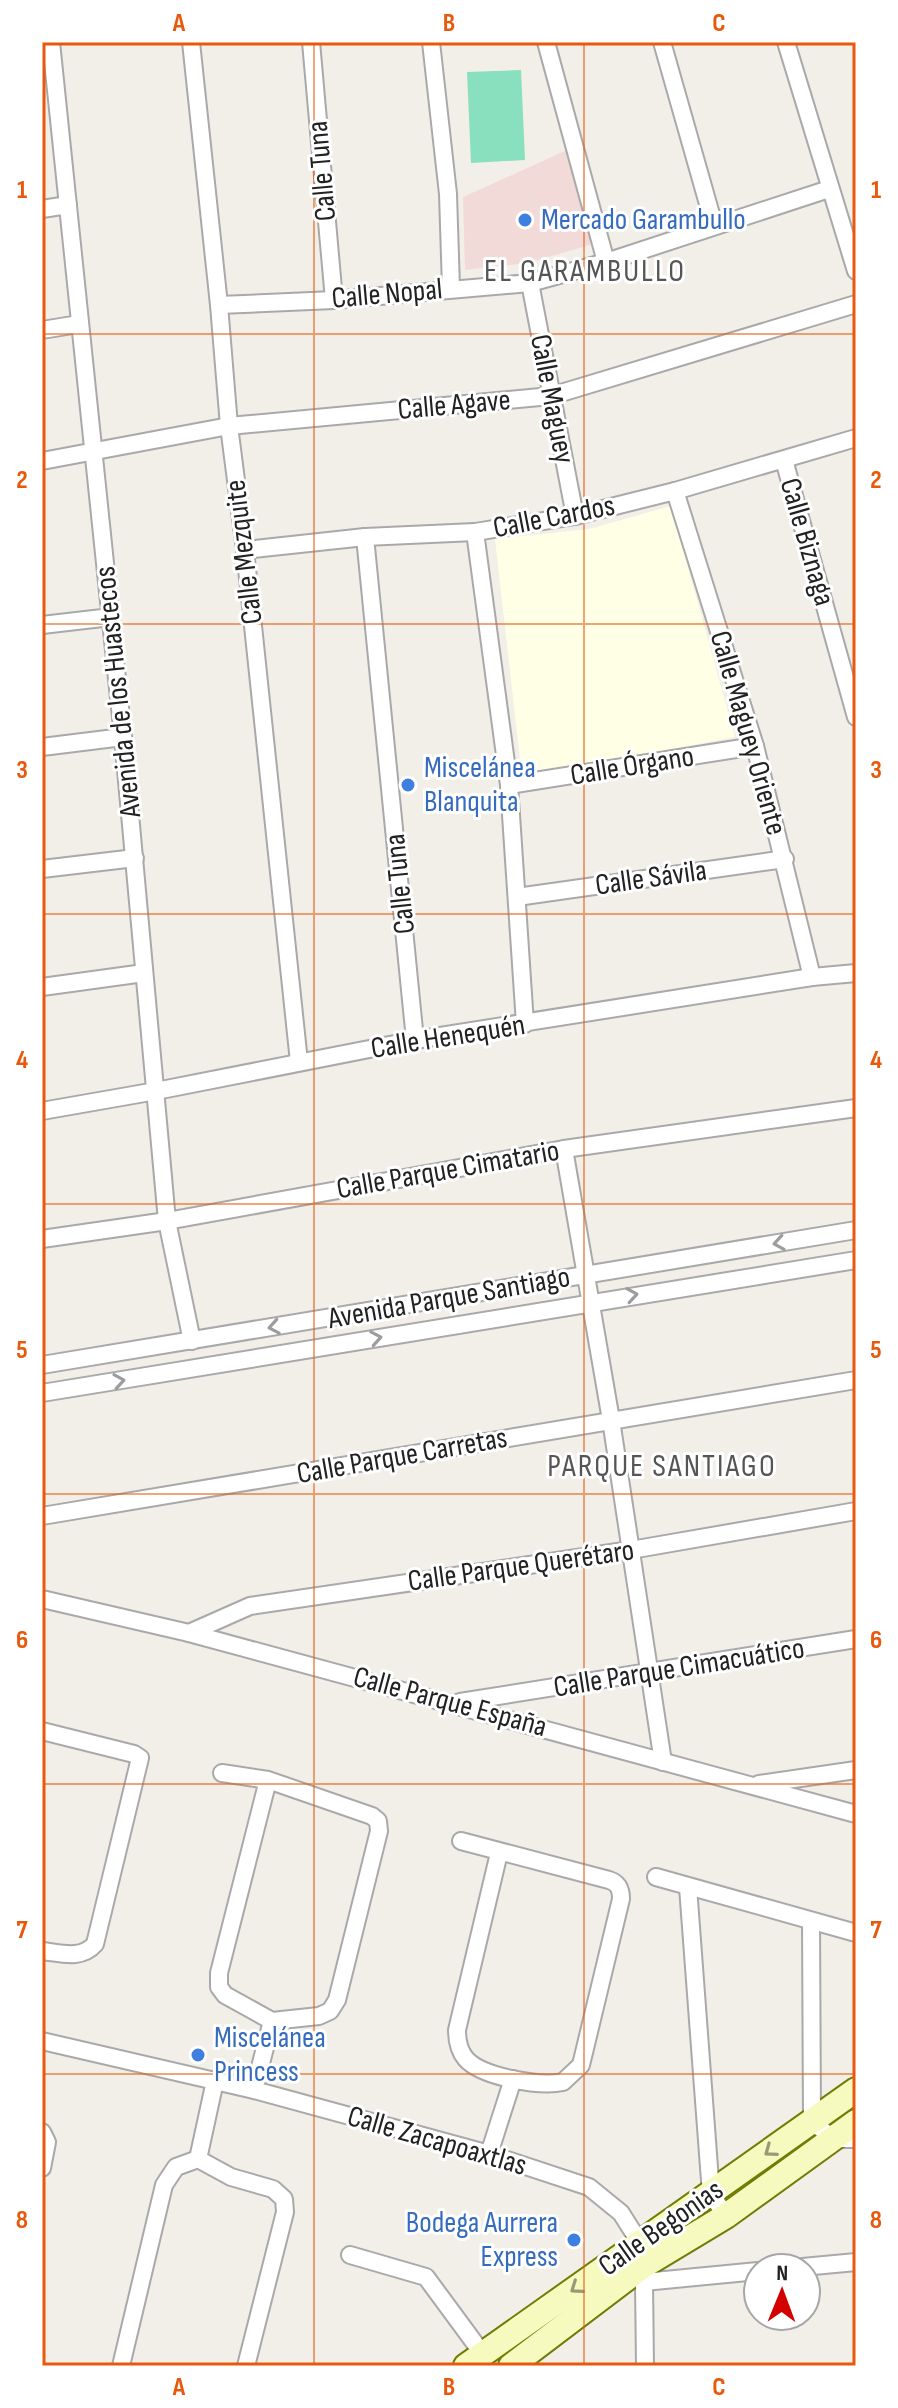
<svg xmlns="http://www.w3.org/2000/svg" width="898" height="2408" viewBox="0 0 898 2408" font-family="'Sofia Sans Condensed',sans-serif">
<style>
.commercial{fill:#f2dad9}
.education{fill:#ffffe5}
.pitch{fill:#88e0be}
.lines{fill:none;stroke-linecap:round;stroke-linejoin:round}
.street-casing{stroke:#a9a9a9;stroke-width:20}
.secondary-casing{stroke:#707d05;stroke-width:28}
.street{stroke:#fff;stroke-width:16}
.secondary{stroke:#f7fabf;stroke-width:24}
.oneway{stroke:#9c9c9c}
.oneway2{stroke:#979978}
.grid{fill:none;stroke:#e8590c;stroke-width:2;stroke-opacity:0.55}
.shop-dot{fill:#3f7fe0;stroke:#fff;stroke-width:3}
.labels{text-anchor:middle;dominant-baseline:central;stroke-width:6;stroke-linejoin:round;paint-order:stroke}
.street-label{font-size:30px;fill:#222;stroke:#fff}
.shop-label{font-size:30px;fill:#366cbe;stroke:#fff;text-anchor:start}
.neighbourhood-label{font-size:32px;letter-spacing:2px;fill:#555;stroke:#fff}
.neatline{fill:none;stroke:#e8590c;stroke-width:3}
.grid-label{font-size:26px;text-anchor:middle;font-weight:bold;fill:#e8590c}
</style>
<rect width="100%" height="100%" fill="#f2efe9"/>
<polygon class="commercial" points="567,150 593,244 528,263 465,270 463,197"/>
<polygon class="education" points="671,506 735,737 522,777 495,539 589,529"/>
<polygon class="pitch" points="521,70 525,160 471,163 467,72"/>
<g class="lines">
<defs>
<g id="street">
<polyline points="51,42 123,737 167,1221 192,1341"/>
<polyline points="191,42 219,305 229,426 245,550 299,1062"/>
<polyline points="311,42 334,300"/>
<polyline points="431,42 448,194 451,288"/>
<polyline points="546,42 606,262"/>
<polyline points="662,42 714,225"/>
<polyline points="786,42 856,271"/>
<polyline points="42,209 68,205"/>
<polyline points="530,283 575,516"/>
<polyline points="219,305 334,300 530,283 606,262 829,189"/>
<polyline points="42,330 79,324"/>
<polyline points="784,460 856,717"/>
<polyline points="42,461 229,426 551,396 856,304"/>
<polyline points="675,491 755,746 812,977"/>
<polyline points="475,532 509,785 525,1024"/>
<polyline points="365,537 415,1040"/>
<polyline points="245,550 365,537 475,532 575,516 675,491 856,438"/>
<polyline points="42,625 111,617"/>
<polyline points="42,747 123,737"/>
<polyline points="509,785 755,746"/>
<polyline points="42,869 135,858"/>
<polyline points="517,897 785,859"/>
<polyline points="42,987 144,973"/>
<polyline points="42,1111 156,1091 415,1040 812,977 856,973"/>
<polyline points="564,1149 611,1420 663,1762"/>
<polyline points="42,1239 167,1221 564,1149 856,1108"/>
<polyline points="42,1365 856,1230"/>
<polyline points="42,1393 856,1260"/>
<polyline points="42,1516 856,1380"/>
<polyline points="42,1599 189,1633 856,1814"/>
<polyline points="189,1633 250,1606 631,1550 856,1511"/>
<polyline points="460,1702 856,1639"/>
<path d="M42,1731L134,1754L140,1758L95,1944C81,1960 61,1953 42,1951"/>
<polyline points="222,1773 268,1780 372,1816 378,1821 379,1831 337,2000 330,2011 319,2016 272,2021 225,1995 219,1987 219,1973 268,1780"/>
<polyline points="759,1784 856,1770"/>
<path d="M461,1841L609,1880C619,1883 621,1890 621,1899L581,2065L563,2082C540,2087 482,2077 466,2059C459,2051 457,2040 457,2030L499,1853"/>
<polyline points="656,1877 856,1933"/>
<polyline points="688,1887 711,2194 726,2216"/>
<polyline points="811,1921 812,2121 833,2139 856,2139"/>
<polyline points="42,2041 254,2090 489,2154 589,2187 621,2213 640,2243 644,2282 645,2366"/>
<polyline points="254,2090 272,2021"/>
<polyline points="42,2132 47,2142 42,2168"/>
<polyline points="489,2154 513,2079"/>
<polyline points="198,2159 215,2081"/>
<polyline points="350,2255 426,2277 482,2353"/>
<polyline points="792,2268 856,2262"/>
<polyline points="644,2282 758,2271"/>
<polyline points="121,2366 164,2185 176,2167 198,2159 231,2177 273,2189 284,2199 285,2212 246,2366"/>
</g>
<g id="secondary">
<polyline points="466,2366 856,2090"/>
<polyline points="511,2366 643,2266 726,2216 856,2122"/>
</g>
</defs>
<use href="#street" class="street-casing"/>
<use href="#secondary" class="secondary-casing"/>
<use href="#street" class="street"/>
<use href="#secondary" class="secondary"/>
</g>
<defs><path id="oneway-chevron" d="M-2-3.5L2.5 0L-2 3.5" fill="none" stroke-width="1.6" stroke-linecap="round" stroke-linejoin="round" transform="scale(2)"/></defs>
<g class="oneway">
<use href="#oneway-chevron" transform="translate(779 1243) rotate(171)"/>
<use href="#oneway-chevron" transform="translate(632 1295) rotate(-9)"/>
<use href="#oneway-chevron" transform="translate(274 1327) rotate(170)"/>
<use href="#oneway-chevron" transform="translate(376 1338) rotate(-10)"/>
<use href="#oneway-chevron" transform="translate(119 1381) rotate(-9)"/>
</g>
<g class="oneway2">
<use href="#oneway-chevron" transform="translate(770 2151) rotate(144)"/>
<use href="#oneway-chevron" transform="translate(576 2288) rotate(145)"/>
</g>
<path class="grid" d="M314,42V2366M584,42V2366M42,334H856M42,624H856M42,914H856M42,1204H856M42,1494H856M42,1784H856M42,2074H856"/>
<g class="shop-dot">
<circle cx="525" cy="220" r="8"/>
<circle cx="408" cy="785" r="8"/>
<circle cx="198" cy="2055" r="8"/>
<circle cx="574" cy="2240" r="8"/>
</g>
<g class="labels">
<g class="street-label">
<text transform="translate(322 171) rotate(-95)">Calle Tuna</text>
<text transform="translate(387 294) rotate(-5)">Calle Nopal</text>
<text transform="translate(552 399) rotate(79)">Calle Maguey</text>
<text transform="translate(454 405) rotate(-5)">Calle Agave</text>
<text transform="translate(554 517) rotate(-11)">Calle Cardos</text>
<text transform="translate(807 542) rotate(74)">Calle Biznaga</text>
<text transform="translate(244 552) rotate(-97)">Calle Mezquite</text>
<text transform="translate(118 692) rotate(-96)">Avenida de los Huastecos</text>
<text transform="translate(748 733) rotate(74)">Calle Maguey Oriente</text>
<text transform="translate(632 766) rotate(-9)">Calle Órgano</text>
<text transform="translate(651 878) rotate(-8)">Calle Sávila</text>
<text transform="translate(400 884) rotate(-96)">Calle Tuna</text>
<text transform="translate(448 1037) rotate(-9)">Calle Henequén</text>
<text transform="translate(448 1170) rotate(-10)">Calle Parque Cimatario</text>
<text transform="translate(449 1298) rotate(-10)">Avenida Parque Santiago</text>
<text transform="translate(402 1456) rotate(-10)">Calle Parque Carretas</text>
<text transform="translate(521 1566) rotate(-8)">Calle Parque Querétaro</text>
<text transform="translate(679 1668) rotate(-9)">Calle Parque Cimacuático</text>
<text transform="translate(450 1702) rotate(15)">Calle Parque España</text>
<text transform="translate(437 2141) rotate(16)">Calle Zacapoaxtlas</text>
<text transform="translate(661 2228) rotate(-35)">Calle Begonias</text>
</g>
<g class="shop-label">
<text x="541" y="220">Mercado Garambullo</text>
<text x="424" y="768">Miscelánea<tspan x="424" dy="34">Blanquita</tspan></text>
<text x="214" y="2038">Miscelánea<tspan x="214" dy="34">Princess</tspan></text>
<text x="558" y="2223" text-anchor="end">Bodega Aurrera<tspan x="558" dy="34">Express</tspan></text>
</g>
<g class="neighbourhood-label">
<text x="585" y="271">EL GARAMBULLO</text>
<text x="662" y="1466">PARQUE SANTIAGO</text>
</g>
</g>
<rect width="898" height="2408" fill="none" stroke="#ffffff" stroke-width="88"/>
<g transform="translate(782 2292) rotate(1)"><circle r="38" fill="#ffffff" stroke="#a7a7a7" stroke-width="2"/>
<path d="M0-6L14 30L0 20L-14 30Z" fill="#d40000"/>
<text y="-12" font-size="22" font-weight="bold" text-anchor="middle" fill="#222222">N</text>
</g>
<rect x="44" y="44" width="810" height="2320" class="neatline"/>
<g class="grid-label">
<text x="179" y="31">A</text>
<text x="449" y="31">B</text>
<text x="719" y="31">C</text>
<text x="22" y="198">1</text>
<text x="876" y="198">1</text>
<text x="22" y="488">2</text>
<text x="876" y="488">2</text>
<text x="22" y="778">3</text>
<text x="876" y="778">3</text>
<text x="22" y="1068">4</text>
<text x="876" y="1068">4</text>
<text x="22" y="1358">5</text>
<text x="876" y="1358">5</text>
<text x="22" y="1648">6</text>
<text x="876" y="1648">6</text>
<text x="22" y="1938">7</text>
<text x="876" y="1938">7</text>
<text x="22" y="2228">8</text>
<text x="876" y="2228">8</text>
<text x="179" y="2395">A</text>
<text x="449" y="2395">B</text>
<text x="719" y="2395">C</text>
</g>
</svg>
